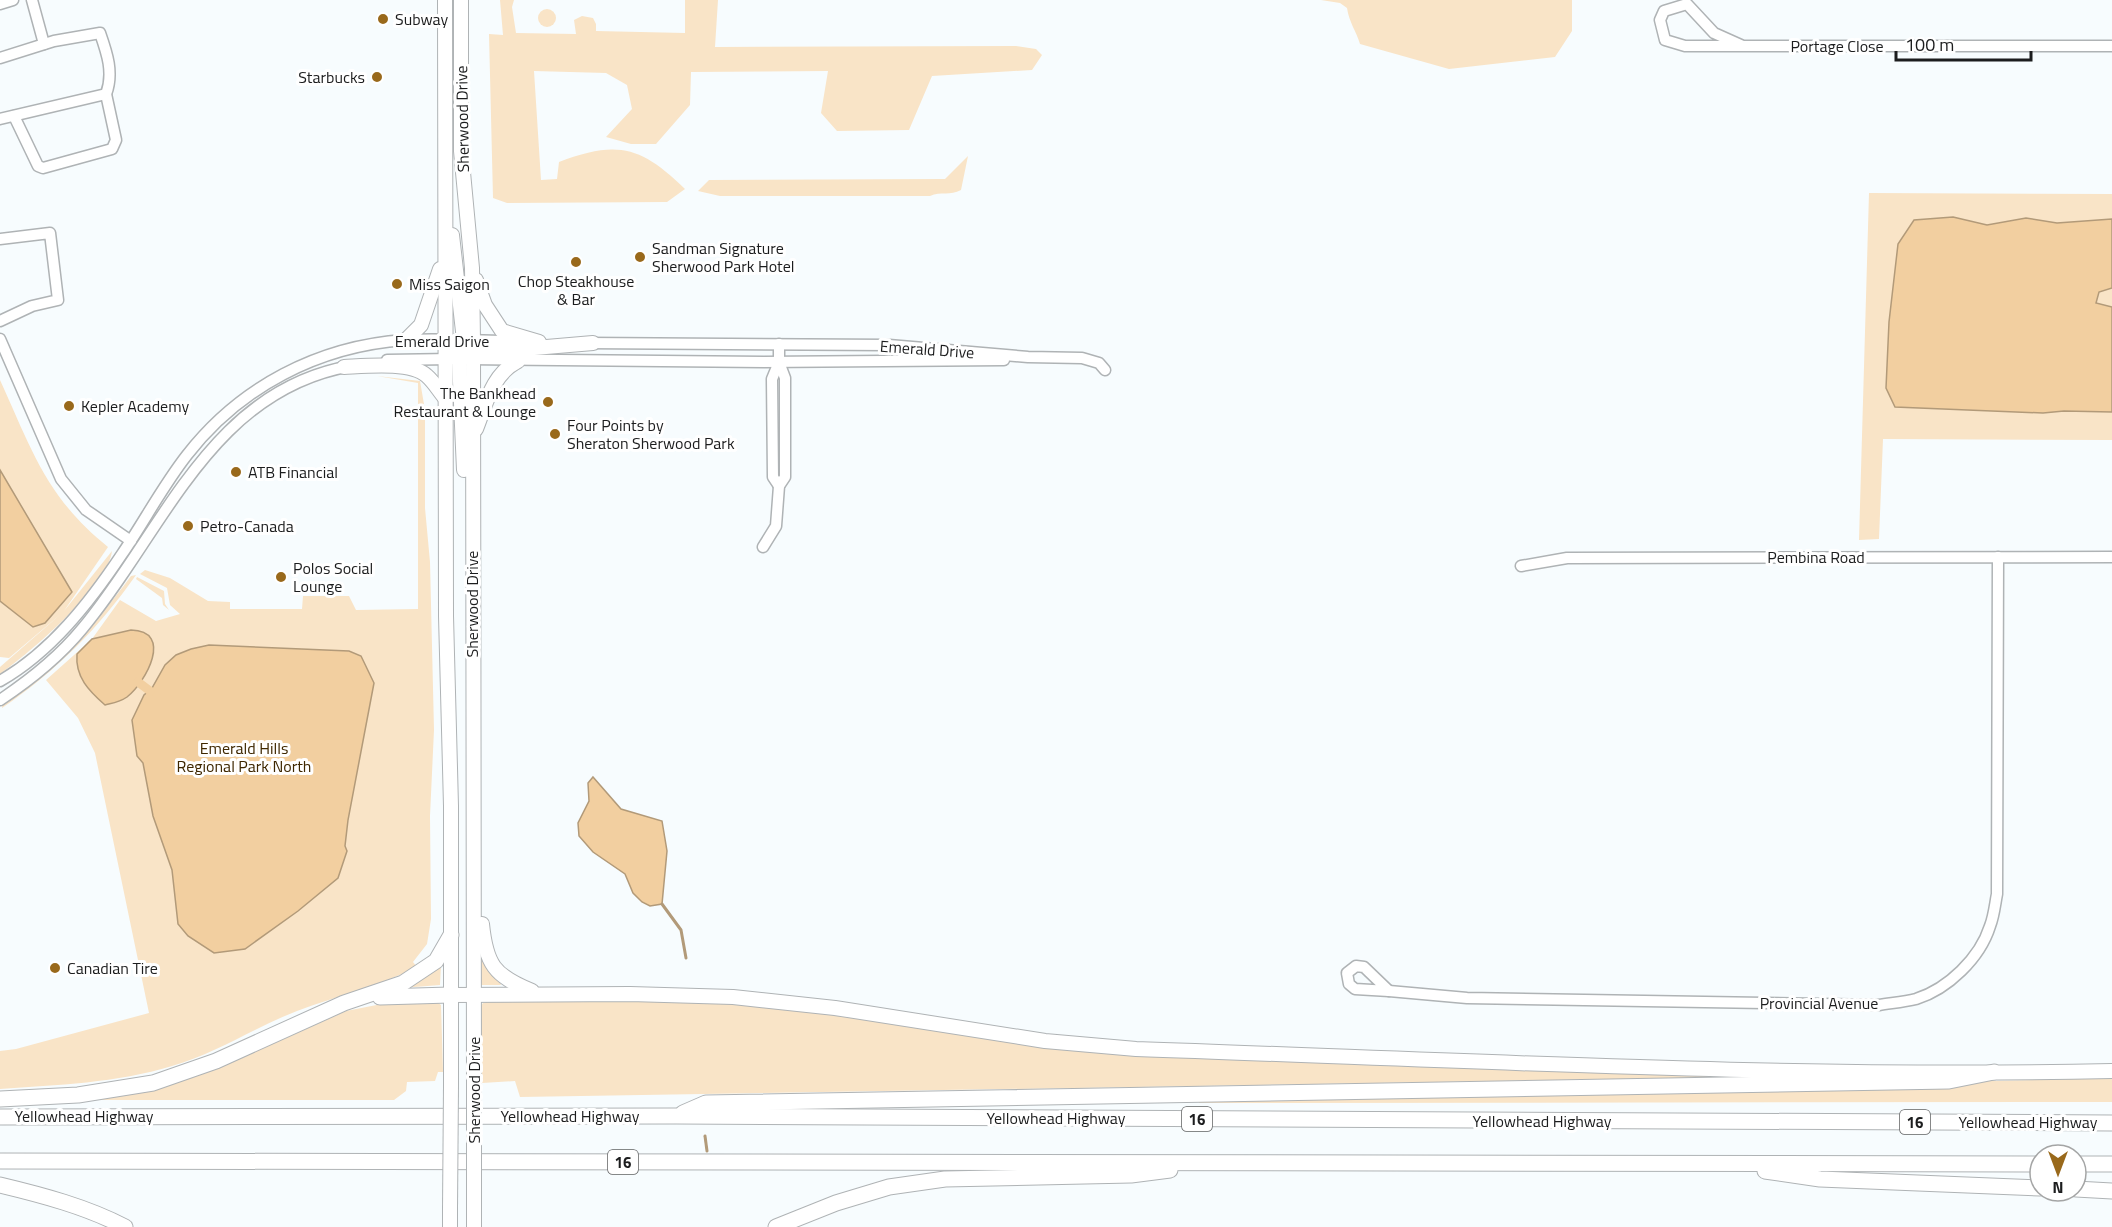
<svg xmlns="http://www.w3.org/2000/svg" width="2112" height="1227" viewBox="0 0 2112 1227" font-family="'Titillium Web',sans-serif">
<style>
.green{fill:#f9e4c7}
.water{fill:#f2cfa0;stroke:#b29a79;stroke-width:1.5}
.lines{fill:none;stroke-linecap:round;stroke-linejoin:round}
.stream{stroke:#b29a79;stroke-width:3}
.canal{stroke:#f2cfa0;stroke-width:9}
.minor-casing{stroke:#afb3b5;stroke-width:13}
.major-casing{stroke:#afb3b5;stroke-width:16}
.highway-casing{stroke:#afb3b5;stroke-width:17}
.minor{stroke:#fff;stroke-width:10}
.major{stroke:#fff;stroke-width:14}
.highway{stroke:#fff;stroke-width:15}
.major-bridge-casing{stroke:#afb3b5;stroke-width:16;stroke-linecap:butt}
.major-bridge{stroke:#fff;stroke-width:14}
.poi-dot{fill:#99691b;stroke:#fff;stroke-width:2}
.labels{text-anchor:middle;dominant-baseline:central;stroke-width:6;stroke-linejoin:round;paint-order:stroke}
.shield{fill:#fff;stroke:#606162;stroke-width:1.5}
.shield-label{font-size:15px;font-weight:bold;fill:#1c1d1e}
.poi-label{font-size:16px;fill:#1c1d1e;stroke:#fff;text-anchor:start}
.street-label{font-size:16px;fill:#1c1d1e;stroke:#fff}
.park-label{font-size:16px;fill:#3e2700;stroke:#fff}
</style>
<rect width="100%" height="100%" fill="#f7fcfe"/>
<g class="green">
<path d="M500,0H514L512,7L516,33L576,34L574,20L582,16L593,18L596,24V31L685,33V0H718L715,47L1016,46L1036,49L1042,55L1032,70L932,76L909,130L837,131L821,113L828,71L691,72L690,105L656,144H631L606,137L632,109L627,85L606,73L534,71L541,180L557,179L559,162C617,140 641,146 685,189L667,202L507,203L493,198L489,34L503,35Z"/>
<path d="M1321,0H1572V31L1555,57L1449,69L1360,44C1356,31 1349,22 1347,8L1340,3Z"/>
<circle cx="547" cy="18" r="9"/>
<path d="M968,156L961,190C950,196 941,191 930,196H720L698,191L709,180L945,179Z"/>
<polygon points="1869,193 2112,194 2112,440 1883,439 1879,539 1859,540"/>
<path d="M377,376L420,381L425,410V508L430,562L434,730L430,816L431,919L427,944L413,962L417,967C379,986 337,996 297,1011C255,1027 217,1053 172,1066C117,1083 57,1085 0,1089V1051L16,1049L149,1013L95,753L78,718L46,680L92,639L120,600L156,621L180,614L170,605L167,588L140,574L145,570L170,578L208,601L230,602V609H302L303,596H349L356,610L418,609V383Z"/>
<path d="M0,380C32,450 46,497 108,547L64,611L112,551C108,586 30,653 0,674V667L62,613L9,658L0,657Z"/>
<path d="M136,575C99,628 55,672 2,708V705C56,662 90,632 131,576Z"/>
<polygon points="137,577 164,591 165,604 169,610 163,605 162,598 136,579"/>
<polygon points="480,943 501,985 480,985"/>
<polygon points="441,965 440,985 402,988"/>
<polygon points="402,1000 437,1002 441,1005 443,1072 438,1072 435,1081 407,1082 406,1091 394,1100 58,1100 89,1096 277,1042 346,1011"/>
<polygon points="494,1000 680,1001 750,1004 983,1035 1744,1077 520,1097 515,1081 482,1083 480,1007 483,1003"/>
<polygon points="2112,1078 2112,1102 1199,1103 1199,1100"/>
</g>
<g class="water">
<polygon points="1953,217 1987,225 2026,218 2057,223 2112,219 2112,288 2099,292 2096,303 2112,307 2112,412 2064,411 2043,413 1895,407 1886,388 1889,322 1898,244 1914,220"/>
<polygon points="0,470 72,592 45,623 33,627 0,601"/>
<path d="M131,630C174,631 146,682 127,697C120,702 113,703 105,705C89,691 75,677 77,654L92,639Z"/>
<polygon points="209,645 349,651 361,656 374,683 348,820 345,846 347,851 338,878 298,911 245,949 214,953 188,936 178,924 172,870 153,816 143,763 137,756 132,720 144,695 152,688 165,665 176,655 191,649"/>
<polygon points="593,777 621,809 662,821 667,851 662,904 650,906 642,902 633,893 625,874 593,852 579,836 578,823 589,801 588,783"/>
</g>
<g class="lines">
<g class="stream">
<polyline points="662,904 681,930 686,958"/>
<polyline points="705,1136 707,1151"/>
</g>
<polyline class="canal" points="138,682 150,691"/>
<defs>
<g id="minor">
<polyline points="32,0 44,44"/>
<polyline points="0,4 13,0"/>
<polyline points="1743,46 1714,33 1687,4 1664,11 1660,20 1665,40 1685,46 2112,46"/>
<path d="M0,58L54,41L100,33C107,53 114,73 106,94L0,119"/>
<polyline points="14,116 38,166 43,168 112,149 116,140 106,94"/>
<polyline points="0,239 50,233 58,300 32,306 0,321"/>
<polyline points="0,339 61,479 86,510 131,541"/>
<polyline points="585,343 889,345 1028,357 1082,358 1099,363 1105,370"/>
<polyline points="779,344 779,362 772,379 773,477 779,486"/>
<polyline points="468,359 764,362 1004,360"/>
<polyline points="387,360 452,359"/>
<polyline points="763,547 776,526 779,486 785,477 785,378 779,362"/>
<polyline points="1521,566 1567,558 2112,557"/>
<path d="M0,681C51,652 90,602 122,554C144,522 162,487 187,455C240,387 318,346 405,340C445,338 486,341 527,342"/>
<path d="M0,700C30,680 59,657 82,629C163,533 210,390 351,366"/>
<polygon points="1356,966 1364,967 1389,991 1355,989 1349,984 1347,973"/>
<path d="M1389,991L1467,998L1879,1005C1891,1003 1904,1002 1916,999C1948,989 1980,958 1990,926C1994,916 1995,904 1997,894L1998,557"/>
</g>
<g id="major">
<polyline points="445,0 446,616 451,806 451,1086"/>
<polyline points="461,0 461,151 472,268 473,341 474,1086"/>
<polyline points="452,235 464,340 470,355"/>
<polyline points="476,280 485,305 502,331 539,342"/>
<polyline points="406,340 421,325 440,269"/>
<polyline points="444,340 459,359 464,470"/>
<polyline points="464,354 593,343"/>
<path d="M344,367C365,366 411,361 427,376C434,382 439,391 445,398"/>
<path d="M476,429C486,404 492,374 518,361"/>
<path d="M482,924C486,964 494,976 532,991"/>
<path d="M450,995L630,994L733,997L835,1008L1045,1041L1136,1049C1461,1060 1787,1078 2112,1071"/>
<polyline points="450,1227 450,1209"/>
<polyline points="474,1227 474,1209"/>
</g>
<g id="highway">
<polyline points="380,997 450,995"/>
<polyline points="0,1099 78,1095 153,1083 216,1061 344,1003 403,983 436,961 451,935"/>
<polyline points="683,1113 706,1103 1949,1081 1994,1072"/>
<polyline points="0,1117 676,1116 2112,1123"/>
<polyline points="0,1161 2040,1164"/>
<polyline points="2076,1164 2112,1164"/>
<polyline points="1765,1171 1820,1179 2040,1188"/>
<path d="M0,1185C42,1195 87,1207 125,1227"/>
<polyline points="2076,1189 2112,1191"/>
<polyline points="776,1227 836,1203 889,1187 945,1179 1131,1175 1170,1170"/>
</g>
</defs>
<use href="#minor" class="minor-casing"/>
<use href="#major" class="major-casing"/>
<use href="#highway" class="highway-casing"/>
<use href="#minor" class="minor"/>
<use href="#major" class="major"/>
<use href="#highway" class="highway"/>
<defs>
<g id="major-bridge">
<polyline points="474,1086 474,1209"/>
<polyline points="450,1209 451,1086"/>
</g>
</defs>
<use href="#major-bridge" class="major-bridge-casing"/>
<use href="#major-bridge" class="major-bridge"/>
</g>
<g class="poi-dot">
<circle cx="383" cy="19" r="6"/>
<circle cx="377" cy="77" r="6"/>
<circle cx="640" cy="257" r="6"/>
<circle cx="576" cy="262" r="6"/>
<circle cx="397" cy="284" r="6"/>
<circle cx="548" cy="402" r="6"/>
<circle cx="69" cy="406" r="6"/>
<circle cx="555" cy="434" r="6"/>
<circle cx="236" cy="472" r="6"/>
<circle cx="188" cy="526" r="6"/>
<circle cx="281" cy="577" r="6"/>
<circle cx="55" cy="968" r="6"/>
</g>
<g class="labels">
<g class="shield">
<rect x="1182" y="1107" width="30" height="24" rx="4.5"/>
<rect x="1900" y="1110" width="30" height="24" rx="4.5"/>
<rect x="608" y="1150" width="30" height="24" rx="4.5"/>
</g>
<g class="shield-label">
<text x="1197" y="1119">16</text>
<text x="1915" y="1122">16</text>
<text x="623" y="1162">16</text>
</g>
<g class="poi-label">
<text x="395" y="19">Subway</text>
<text x="365" y="77" text-anchor="end">Starbucks</text>
<text x="652" y="248">Sandman Signature<tspan x="652" dy="18">Sherwood Park Hotel</tspan></text>
<text x="576" y="281" text-anchor="middle">Chop Steakhouse<tspan x="576" dy="18">&amp; Bar</tspan></text>
<text x="409" y="284">Miss Saigon</text>
<text x="536" y="393" text-anchor="end">The Bankhead<tspan x="536" dy="18">Restaurant &amp; Lounge</tspan></text>
<text x="81" y="406">Kepler Academy</text>
<text x="567" y="425">Four Points by<tspan x="567" dy="18">Sheraton Sherwood Park</tspan></text>
<text x="248" y="472">ATB Financial</text>
<text x="200" y="526">Petro-Canada</text>
<text x="293" y="568">Polos Social<tspan x="293" dy="18">Lounge</tspan></text>
<text x="67" y="968">Canadian Tire</text>
</g>
<g class="street-label">
<text x="1837" y="46">Portage Close</text>
<text transform="translate(462 119) rotate(-91)">Sherwood Drive</text>
<text x="442" y="341">Emerald Drive</text>
<text transform="translate(927 349) rotate(4)">Emerald Drive</text>
<text x="1816" y="557">Pembina Road</text>
<text transform="translate(472 604) rotate(-90)">Sherwood Drive</text>
<text x="1819" y="1003">Provincial Avenue</text>
<text transform="translate(474 1090) rotate(-90)">Sherwood Drive</text>
<text x="84" y="1116">Yellowhead Highway</text>
<text x="570" y="1116">Yellowhead Highway</text>
<text x="1056" y="1118">Yellowhead Highway</text>
<text x="1542" y="1121">Yellowhead Highway</text>
<text x="2028" y="1122">Yellowhead Highway</text>
</g>
<g class="park-label">
<text x="244" y="748">Emerald Hills<tspan x="244" dy="18">Regional Park North</tspan></text>
</g>
</g>
<g transform="translate(2058 1173) rotate(180)"><circle r="28" fill="#ffffff" stroke="#a4a5a5" stroke-width="1.5"/>
<path d="M0-4.5L10 22L0 15L-10 22Z" fill="#99691b"/>
<text y="-9" font-size="16" font-weight="bold" text-anchor="middle" fill="#1c1d1e">N</text>
</g>
<path d="M1896 51v9h135v-9" fill="none" stroke="#1c1d1e" stroke-width="3"/>
<text x="1905" y="51" font-size="18" fill="#1c1d1e" stroke="#ffffff" stroke-width="4.5" paint-order="stroke">100 m</text>
</svg>
